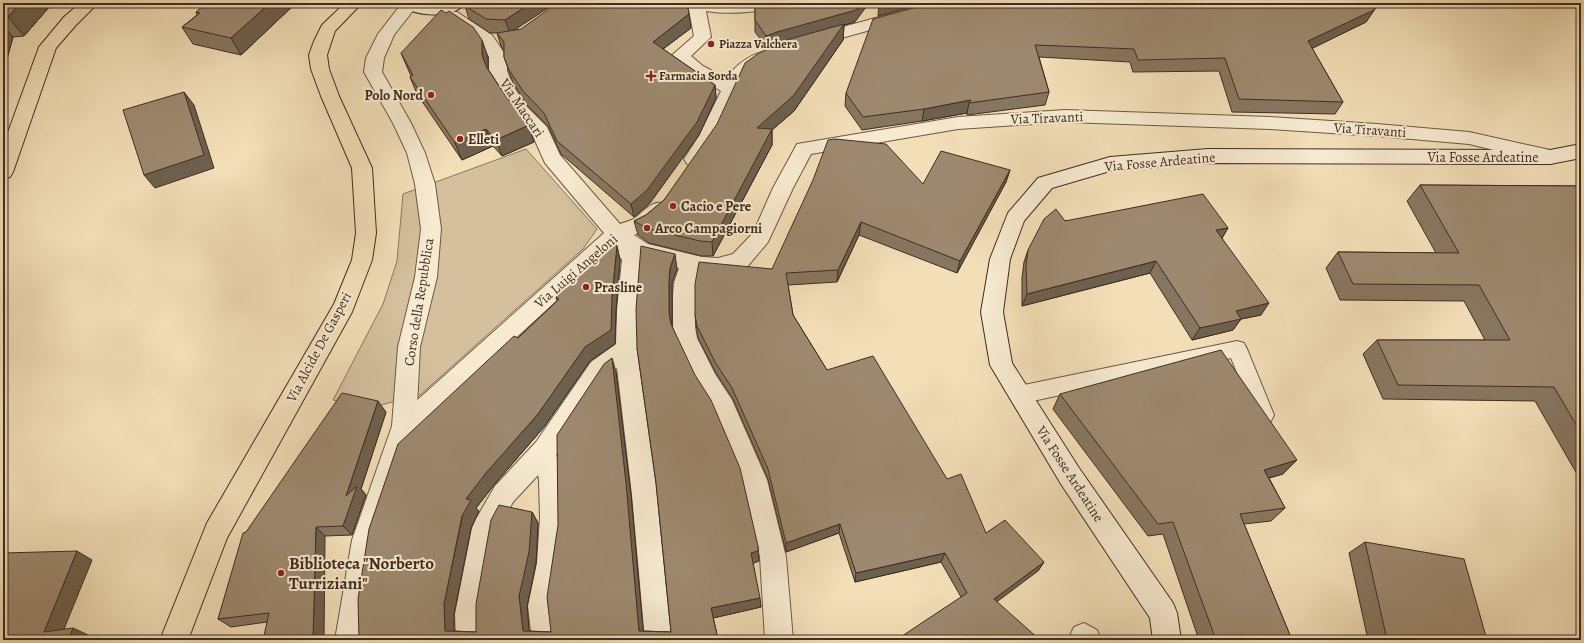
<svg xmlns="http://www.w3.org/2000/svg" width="1584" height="643" viewBox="0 0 1584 643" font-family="Alegreya,serif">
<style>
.green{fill:#d4c09d;stroke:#8a765e}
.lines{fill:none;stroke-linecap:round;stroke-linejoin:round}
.service-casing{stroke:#6c5946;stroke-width:2}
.pedestrian-casing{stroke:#6c5946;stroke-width:2}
.minor-casing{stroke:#6c5946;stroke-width:2}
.secondary-casing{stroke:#402d20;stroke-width:2}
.primary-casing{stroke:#402d20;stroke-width:2}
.service{fill:#f7ead0;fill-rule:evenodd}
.pedestrian{fill:#f7ead0;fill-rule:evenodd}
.minor{fill:#f7ead0;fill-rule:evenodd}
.secondary{fill:#f7ead0;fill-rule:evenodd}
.primary{fill:#f2deb7;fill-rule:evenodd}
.wall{fill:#87765f;stroke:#402d20}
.shaded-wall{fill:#6e604e;stroke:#402d20}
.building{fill:#9d896f;stroke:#402d20}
.poi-dot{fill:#8f2418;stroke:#f7ead0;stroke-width:1.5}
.labels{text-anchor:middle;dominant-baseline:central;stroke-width:4;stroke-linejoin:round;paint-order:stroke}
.far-poi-label{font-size:12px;font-weight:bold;fill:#402d20;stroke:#f7ead0;text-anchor:start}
.poi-label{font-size:14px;font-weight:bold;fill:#402d20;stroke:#f7ead0;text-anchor:start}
.street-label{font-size:14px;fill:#402d20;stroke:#f7ead0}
.near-poi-label{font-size:17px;font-weight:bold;fill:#402d20;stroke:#f7ead0;text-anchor:start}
</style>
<rect width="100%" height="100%" fill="#f2deb7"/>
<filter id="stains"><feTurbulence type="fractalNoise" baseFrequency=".005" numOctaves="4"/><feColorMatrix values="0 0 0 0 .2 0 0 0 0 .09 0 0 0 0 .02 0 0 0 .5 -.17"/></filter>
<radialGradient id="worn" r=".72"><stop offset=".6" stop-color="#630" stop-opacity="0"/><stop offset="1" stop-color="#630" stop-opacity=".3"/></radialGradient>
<polygon class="green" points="526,149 597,229 583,249 420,395 369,408 333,400 383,304 397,261 403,194"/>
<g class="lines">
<defs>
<g id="service">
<polygon points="1237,341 1244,343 1247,349 1274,415 1271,421 1264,424 1257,421 1231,358 1019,404 1012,401 1009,395 1012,389 1019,386"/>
<path d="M545,441L552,443C566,472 564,533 559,564C557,578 552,593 552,607C552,618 555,629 556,640H532L528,606L537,563L540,517L539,480L534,450L538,443Z"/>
</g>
<polygon id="pedestrian" points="402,3 419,3 394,35 384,58 382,72 411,123 425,153 435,184 441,229 437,277 420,347 416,426 378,540 363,640 335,640 352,540 392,426 398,347 415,277 421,229 415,184 407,153 393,123 364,72 366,58 378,34"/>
<g id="minor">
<path d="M689,3H786L784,6C760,12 730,15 706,11L711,37L691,56L703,66L727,79C734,65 757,48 774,52L777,56L774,60L759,67L745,77L717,138L701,164L694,166L687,164L684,159L699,136L721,91L691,74L671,56L694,36L688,5Z"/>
<polygon points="967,3 965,6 936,12 816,45 810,44 808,40 810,36 930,3"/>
<path d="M451,11L457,12L492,35L507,57V71L512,84L526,106L547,127L560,155L620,224C625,222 630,221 635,218C646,210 652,199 666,204L669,209C662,222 647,230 634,235L648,244L702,257L718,258L733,254L753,233L773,188L797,144L958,117L1065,110L1270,117L1377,124L1469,132L1550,150L1557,152L1560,157L1557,162L1550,164L1469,144L1377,136L1270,129L1065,122L958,129L811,154L793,188L768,242L747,267L718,274L699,272L695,296V327L697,338L715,374L732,400L767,480L786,557L793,640H765L760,557L743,480L714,412L699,388L675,338L673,327V296L674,283L679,268L643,259L638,323L639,362L658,495L673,640H645L632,495L617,368L607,376L554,458L513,502L497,531L483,614L484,640H456L455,614L472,528L476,519L495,486L536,442L591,362L616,344L617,310L622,260L614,248L412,433L404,436L396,433L392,426L396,419L604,233L545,163L532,134L514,114L494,84L489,71V57L480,43L445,20L443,16L445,12Z"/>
<polygon points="1084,623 1097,630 1101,640 1068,640 1074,627"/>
</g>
<g id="secondary">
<path d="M406,3H422L431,6L443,3H465C455,18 424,16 409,10Z"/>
<polygon points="1581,144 1581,158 1550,164 1208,163 1110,171 1052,188 1024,221 1010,259 1003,312 1012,363 1079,468 1173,603 1177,613 1181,640 1153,640 1150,618 1061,484 990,365 981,312 990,259 1008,213 1038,178 1110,157 1208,149 1550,150"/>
</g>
<g id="primary">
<polygon points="80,3 98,3 76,25 56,48 13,172 10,177 3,179 3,146 39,47 64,17"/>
<polygon points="345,3 362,3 335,31 327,55 329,69 339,96 372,168 376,233 372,260 352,312 227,538 188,640 160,640 207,523 334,304 352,260 356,233 352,168 321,96 311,69 309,55 314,41 322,25"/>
</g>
</defs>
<use href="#service" class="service-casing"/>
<use href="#pedestrian" class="pedestrian-casing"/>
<use href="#minor" class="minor-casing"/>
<use href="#secondary" class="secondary-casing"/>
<use href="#primary" class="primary-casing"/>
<use href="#service" class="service"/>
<use href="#pedestrian" class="pedestrian"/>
<use href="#minor" class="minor"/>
<use href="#secondary" class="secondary"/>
<use href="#primary" class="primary"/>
</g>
<g class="wall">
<polygon points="3,3 49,3 51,5 24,36 13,37 3,73"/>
<polygon points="296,3 241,55 193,44 182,27 197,15 196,12"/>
<polygon points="469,3 555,3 514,30 691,28 663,49 715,85 716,98 699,135 650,203 634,217 561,154 548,126 527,105 513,83 504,57 504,51 501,46 497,33 490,33 469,19 465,6"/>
<polygon points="755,3 855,22 844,25 843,40 794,111 772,130 772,145 713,256 702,256 649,243 638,235 634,221 646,215 664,200 784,42 778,44 767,48 755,32"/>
<polygon points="931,3 1379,3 1366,22 1312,48 1343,102 1335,114 1232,112 1219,71 1133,72 1130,62 1039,57 1049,92 1045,105 967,115 967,113 922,121 862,130 845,106 846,93"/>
<polygon points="401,53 488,57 488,69 507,98 529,125 534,142 502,156 493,146 462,160 417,94 410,77 411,76"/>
<polygon points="1010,170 1006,182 957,273 859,235 837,282 788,285 793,315 827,370 947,479 986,533 1044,562 1038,571 961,597 941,562 855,582 839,533 786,552 768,479 733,399 716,373 698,338 695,315 772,269 923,184"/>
<polygon points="1420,185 1581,186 1581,481 1535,401 1383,399 1363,354 1377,340 1485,340 1464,301 1340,300 1326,268 1338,252 1436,253 1407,201"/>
<polygon points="1065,221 1228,228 1222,238 1261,315 1241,319 1233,330 1192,340 1150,273 1022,306 1022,278 1024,262 1028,250"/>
<polygon points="617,246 620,260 616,310 615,344 590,361 544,427 494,485 476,508 479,511 471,528 454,614 454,631 476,632 532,512 538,523 536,563 527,606 529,631 551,632 616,372 631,495 643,631 671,632 656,483 637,348 677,269 672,283 672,326 759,561 753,563 761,607 713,618 718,640 359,640 518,338 557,301 556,297"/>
<polygon points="1060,394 1297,460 1283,474 1269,478 1285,508 1271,521 1244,524 1292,640 1199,640 1163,534 1148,536 1053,409"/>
<polygon points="386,412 361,489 366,495 352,535 325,536 267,622 231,627 218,619 246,532"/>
<polygon points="1365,542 1487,640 1368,640 1349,553"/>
</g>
<g class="shaded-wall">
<polygon points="20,3 49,3 51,5 24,36 8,17"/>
<polygon points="270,3 296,3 241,55 231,38"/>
<polygon points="531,3 555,3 510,33 505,20"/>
<polygon points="861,3 869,3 855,22 844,25 843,40 794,111 772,130 772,145 713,256 712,242 757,128 843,25 778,44 767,48 766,36 777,32"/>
<polygon points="879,3 924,3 878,16"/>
<polygon points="1379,3 1366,22 1301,54 1308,41"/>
<polygon points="689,14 691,28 655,55 653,42"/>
<polygon points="3,25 13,37 3,73"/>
<polygon points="482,40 488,57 488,72 482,55"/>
<polygon points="715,85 716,98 699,135 650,203 634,217 631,204"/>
<polygon points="184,92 194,105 214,168 155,188 144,175"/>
<polygon points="971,100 969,103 967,113 922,121 924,109"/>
<polygon points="529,125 534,142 502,156 496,140"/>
<polygon points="486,129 493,146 462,160 455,143"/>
<polygon points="1010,170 1006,182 957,273 960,261"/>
<polygon points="861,222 859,235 837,282 838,270"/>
<polygon points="1228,228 1221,240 1216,230"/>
<polygon points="617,246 620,260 616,310 615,344 590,361 544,427 494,485 476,508 479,511 471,528 454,614 454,640 445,631 444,604 466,499 612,296"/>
<polygon points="675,254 677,269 672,283 672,327 669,313 669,281 670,268"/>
<polygon points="1156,261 1150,273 1022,306 1027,294"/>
<polygon points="1269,303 1261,315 1241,319 1233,330 1192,340 1200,328 1236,311"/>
<polygon points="612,358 616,372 631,495 644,640 639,631"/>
<polygon points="378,401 386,412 361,489 366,495 352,535 343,526 346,496"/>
<polygon points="1297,460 1283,474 1251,483 1264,470"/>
<polygon points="532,512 538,523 536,563 527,606 530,640 523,631 519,596"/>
<polygon points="840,524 839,533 786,552 786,543"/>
<polygon points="316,527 325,536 324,640 313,640"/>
<polygon points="758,546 759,561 752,564 751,553"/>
<polygon points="77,551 92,560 60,639 44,632"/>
<polygon points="945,553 941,562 855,582 856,573"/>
<polygon points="1044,562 1038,571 990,607 994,599"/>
<polygon points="760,598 761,607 713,618 718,640 711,608"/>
<polygon points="73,628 88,635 87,640 68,640"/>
</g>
<g class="building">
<polygon points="3,3 20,3 8,17 3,17"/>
<polygon points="206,3 270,3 231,38 182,27 200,13 196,12"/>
<polygon points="469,3 531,3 505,20 486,19 465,6"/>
<polygon points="557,3 664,3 688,8 689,14 653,42 715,85 697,122 647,190 631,204 557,141 544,113 523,91 509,70 504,57 504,42 497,33 521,29"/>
<polygon points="755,3 861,3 856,10 777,32 766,36 755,20"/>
<polygon points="931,3 1378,3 1374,10 1308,41 1343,102 1239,99 1225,58 1138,60 1134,49 1035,45 1049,92 969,103 971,100 924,109 863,117 846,93 873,19"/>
<polygon points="441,10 446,13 449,11 473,27 482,40 482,55 487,68 507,98 525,118 529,125 496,140 486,129 455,143 410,77 413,75 401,53"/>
<polygon points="844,24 794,95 757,128 772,129 712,242 700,241 646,228 634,221 646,215 664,200 717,124 745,63 759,53 790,39"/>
<polygon points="184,92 204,155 144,175 123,110"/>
<polygon points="835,139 886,144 923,184 941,151 1010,170 960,261 861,222 838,270 786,273 793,315 827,370 873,356 947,479 961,474 986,533 1005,520 1044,562 994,599 1040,640 896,640 967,593 945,553 856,573 840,524 786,543 768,469 732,388 715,362 697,326 695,315 695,284 699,262 772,269 813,180 828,140"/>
<polygon points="1420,185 1581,186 1581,433 1554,387 1398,385 1377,340 1510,340 1479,285 1353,284 1338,252 1459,253"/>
<polygon points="1203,194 1228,228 1216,230 1269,303 1236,311 1241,319 1200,328 1156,261 1027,294 1026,266 1028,250 1044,219 1056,209 1065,221"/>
<polygon points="614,241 617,246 612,296 611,330 585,347 538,414 486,473 466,499 471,500 462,516 444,604 445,631 476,632 476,604 491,520 499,505 532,512 529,552 519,596 523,631 551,632 547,597 558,525 557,435 604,364 612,358 626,483 639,631 671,632 656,483 637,348 636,309 641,246 675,254 670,268 669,281 669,313 671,324 695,375 711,400 740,468 758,546 758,551 751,553 760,598 711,608 718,639 710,640 359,640 358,599 369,529 398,444 514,336 518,338 559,299 556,297"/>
<polygon points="1221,350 1297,460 1264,470 1285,508 1240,514 1292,640 1216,640 1173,522 1158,524 1060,394"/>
<polygon points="342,393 378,401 346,496 357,486 343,526 316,527 313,640 263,640 269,613 218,619 243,533 246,532"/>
<polygon points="1365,542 1464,559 1487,640 1387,640"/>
<polygon points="77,551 44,632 73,628 68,640 3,640 3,553"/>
</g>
<g class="poi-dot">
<circle cx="711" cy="44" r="4"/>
<path d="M649 70h4v4h4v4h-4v4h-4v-4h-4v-4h4z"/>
<circle cx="431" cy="95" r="4"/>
<circle cx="460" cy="139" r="4"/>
<circle cx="673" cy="206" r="4"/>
<circle cx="647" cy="228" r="4"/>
<circle cx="586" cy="287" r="4"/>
<circle cx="281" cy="573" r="4"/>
</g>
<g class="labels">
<g class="far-poi-label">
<text x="719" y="44">Piazza Valchera</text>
<text x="659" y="76">Farmacia Sorda</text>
</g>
<g class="poi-label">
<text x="423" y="95" text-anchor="end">Polo Nord</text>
<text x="468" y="139">Elleti</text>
<text x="681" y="206">Cacio e Pere</text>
<text x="655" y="228">Arco Campagiorni</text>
<text x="594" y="287">Prasline</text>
</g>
<g class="street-label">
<text transform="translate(522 108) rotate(56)">Via Maccari</text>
<text transform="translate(1047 118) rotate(-2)">Via Tiravanti</text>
<text transform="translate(1370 130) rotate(4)">Via Tiravanti</text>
<text x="1483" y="157">Via Fosse Ardeatine</text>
<text transform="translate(1160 162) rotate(-5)">Via Fosse Ardeatine</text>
<text transform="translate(576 271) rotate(-41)">Via Luigi Angeloni</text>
<text transform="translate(419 302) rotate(-81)">Corso della Repubblica</text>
<text transform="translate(319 347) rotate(-62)">Via Alcide De Gasperi</text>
<text transform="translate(1070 474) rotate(57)">Via Fosse Ardeatine</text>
</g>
<g class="near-poi-label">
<text x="289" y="563">Biblioteca "Norberto<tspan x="289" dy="20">Turriziani"</tspan></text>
</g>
</g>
<rect width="1584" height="643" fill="none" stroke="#f2deb7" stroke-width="16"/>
<rect x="4" y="4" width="1576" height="635" fill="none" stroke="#402d20" stroke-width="2"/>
<rect x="8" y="8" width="1568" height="627" fill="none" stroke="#402d20"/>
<rect width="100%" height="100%" filter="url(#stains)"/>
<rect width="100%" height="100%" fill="url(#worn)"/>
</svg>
